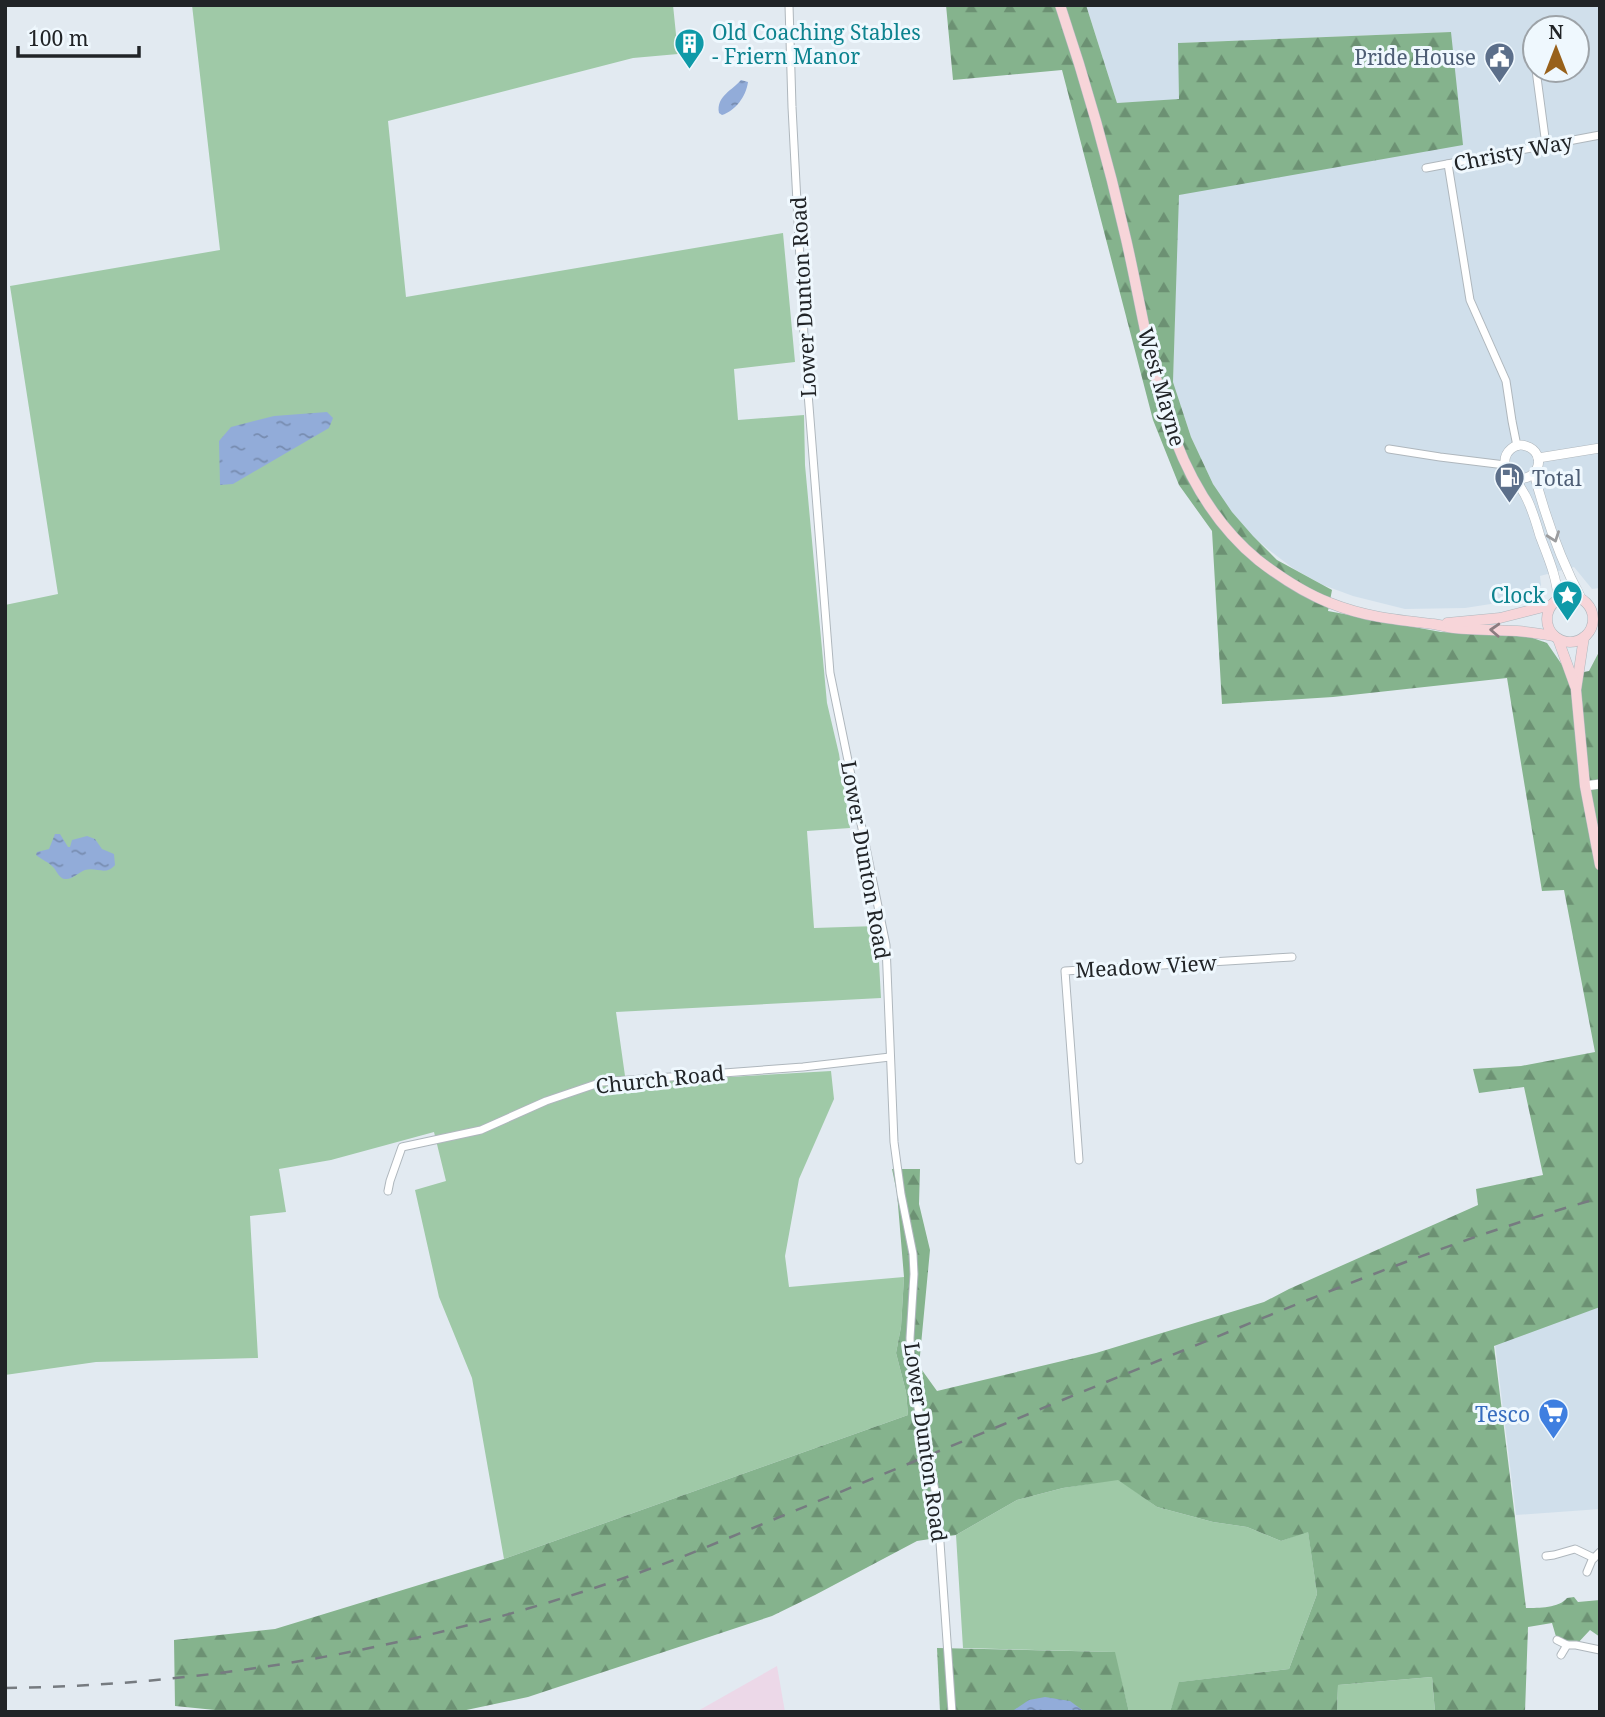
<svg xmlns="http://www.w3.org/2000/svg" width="1605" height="1717" viewBox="0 0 1605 1717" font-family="'Noto Serif',serif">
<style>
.built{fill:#d0dfeb;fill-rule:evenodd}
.industrial{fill:#ecd8e8}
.grass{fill:#9fc9a7}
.forest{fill:url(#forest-firs)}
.water{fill:url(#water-ripples)}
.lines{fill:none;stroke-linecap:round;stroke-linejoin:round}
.minor-casing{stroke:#afb7bd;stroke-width:9}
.tertiary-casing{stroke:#afb7bd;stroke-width:10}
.secondary-casing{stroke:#afb7bd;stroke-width:11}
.minor{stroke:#fff;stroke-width:7}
.tertiary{stroke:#fff;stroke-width:9}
.secondary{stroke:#f7d5d9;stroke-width:10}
.rail{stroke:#767b80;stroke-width:2.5;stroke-dasharray:12 12;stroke-linecap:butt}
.oneway{stroke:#9b9c9e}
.oneway2{stroke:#8c7c80}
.labels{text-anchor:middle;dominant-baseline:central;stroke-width:6;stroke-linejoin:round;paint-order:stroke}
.culture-label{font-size:21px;fill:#0d838f;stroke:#eff8fe;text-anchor:start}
.service-label{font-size:21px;fill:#4e5e75;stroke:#eff8fe;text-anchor:end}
.street-label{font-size:21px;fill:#212427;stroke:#eff8fe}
.shop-label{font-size:21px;fill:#366cbe;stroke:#eff8fe;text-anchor:end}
</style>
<defs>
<pattern id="forest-firs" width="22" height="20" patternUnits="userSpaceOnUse" patternTransform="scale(1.75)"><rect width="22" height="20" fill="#85b38d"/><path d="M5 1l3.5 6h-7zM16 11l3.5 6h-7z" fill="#6c9173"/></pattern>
<pattern id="water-ripples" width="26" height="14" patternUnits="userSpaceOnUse" patternTransform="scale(1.75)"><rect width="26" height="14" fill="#92acd9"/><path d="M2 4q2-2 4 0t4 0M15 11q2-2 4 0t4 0" fill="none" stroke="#778cb0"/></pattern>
</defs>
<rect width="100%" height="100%" fill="#e2eaf1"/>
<g class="built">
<path d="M1086,5H1600V588L1592,589L1574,567L1540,576L1541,585L1538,589L1510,601L1465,608L1405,609L1353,596L1323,585L1294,569L1269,550L1249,533L1227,507L1213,484L1191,437L1173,382L1178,194L1451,32L1179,43V100L1117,103ZM1535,28H1577V70H1535Z"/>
<polygon points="1600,1307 1600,1509 1516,1515 1495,1344"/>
</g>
<polygon class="industrial" points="777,1666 785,1712 696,1712"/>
<g class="grass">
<polygon points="192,5 673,5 678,54 633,58 388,121 406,297 783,233 795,362 734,369 738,420 804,415 805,465 827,703 839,754 850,828 807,831 814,928 877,926 881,998 616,1012 626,1083 831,1071 834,1099 799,1179 785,1256 789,1287 904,1277 901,1327 896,1353 906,1392 908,1415 504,1559 472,1378 439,1297 415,1190 446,1181 434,1132 331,1160 279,1169 286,1212 250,1216 258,1358 96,1362 5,1375 5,605 58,594 10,286 220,250"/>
<polygon points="1118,1479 1157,1507 1213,1522 1247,1527 1281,1541 1308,1531 1317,1594 1289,1669 1180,1682 1170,1712 1129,1712 1114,1652 963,1648 956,1535 1017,1500 1063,1488"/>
<polygon points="1432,1677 1435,1712 1337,1712 1338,1685"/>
</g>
<g class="forest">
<path d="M946,5H1086L1117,103L1179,99L1178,43L1451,32L1463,145L1179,195L1173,382L1191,437L1213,484L1232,512L1253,536L1277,560L1332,590L1328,611L1441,632L1527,636L1547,643L1569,675L1589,671L1600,650V1307L1494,1346L1526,1608C1539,1608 1559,1608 1567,1598L1574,1597L1578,1602L1600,1600V1637L1590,1630L1576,1645L1557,1640L1552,1623L1528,1627L1525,1712H1435L1432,1677L1338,1685L1337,1712H1170L1179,1682L1289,1669L1317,1594L1308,1532L1281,1541L1247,1527L1213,1522L1157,1507L1118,1480L1063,1488L1017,1500L956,1535L917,1541L815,1595L772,1616L528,1697L457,1712H235L175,1706L174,1640L275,1629L504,1559L908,1415L906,1392L896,1353L901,1327L904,1277L897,1193L892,1169H920L919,1204L930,1250L919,1366L937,1391L1096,1353L1264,1302L1289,1289L1478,1205L1476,1189L1543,1175L1524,1087L1479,1093L1473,1069L1521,1066L1595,1052L1564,890L1542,891L1507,678L1333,697L1222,704L1212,531L1179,485L1153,420L1062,70L953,80Z"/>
<polygon points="937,1648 1115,1652 1129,1712 940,1712"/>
</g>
<g class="water">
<path d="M741,80L748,82C746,97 735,111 722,115L719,113C716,96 733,90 741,80Z"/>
<polygon points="327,412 333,418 329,428 233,484 220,485 219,441 231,427 274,416"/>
<path d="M55,834H60L68,847H70L72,840L87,836L95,839L102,849L114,854L115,865C106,876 97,867 85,870C79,872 72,880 65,879C60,879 57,872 54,868C49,862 42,860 36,855L37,852L49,849Z"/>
<polygon points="1045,1697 1070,1701 1085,1712 1011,1712 1029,1700"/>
</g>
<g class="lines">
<defs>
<g id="minor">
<polyline points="789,5 792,107 805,355 830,673 886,945 894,1142 901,1194 913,1254 914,1274 910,1338 911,1366 914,1388 937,1500 952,1712"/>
<polyline points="1536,70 1546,145"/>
<polyline points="1448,164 1470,300 1506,381 1512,421 1517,446"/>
<polyline points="1426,168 1600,135"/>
<polyline points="1389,449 1440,457 1505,465"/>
<polyline points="1079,1160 1065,971 1292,957"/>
<polyline points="388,1191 390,1181 402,1147 481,1130 546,1101 602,1082 803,1067 890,1057"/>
<polyline points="1546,1556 1554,1555 1575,1549 1594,1558"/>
<polyline points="1587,1572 1592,1560 1600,1552"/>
<polyline points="1557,1640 1567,1645"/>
<polyline points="1561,1655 1567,1645 1576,1645 1600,1650"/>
</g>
<g id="tertiary">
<polyline points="1538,458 1600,448"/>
<path d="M1534,473C1545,516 1560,559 1581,598"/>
<path d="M1515,478C1539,483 1548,453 1526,446C1515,442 1504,452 1505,463C1506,472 1513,474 1517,481C1519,485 1522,490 1525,495C1532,508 1536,522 1540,536C1548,557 1557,577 1558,599"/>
<polyline points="1585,786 1600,784"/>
</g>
<g id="secondary">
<path d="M1060,5C1086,82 1108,160 1126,239C1152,352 1162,481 1258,560C1280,577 1304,593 1330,603C1365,617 1396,620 1433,624C1440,625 1447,627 1454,628C1475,630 1496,630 1517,631C1530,632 1542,634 1554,636"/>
<circle cx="1570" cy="619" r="23"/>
<polyline points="1447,623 1500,618 1551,605"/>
<polyline points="1584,637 1576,690 1585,786 1600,865"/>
<polyline points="1558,639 1575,686"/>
</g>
</defs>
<use href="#minor" class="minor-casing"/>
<use href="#tertiary" class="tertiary-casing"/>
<use href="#secondary" class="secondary-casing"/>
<use href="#minor" class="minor"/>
<use href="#tertiary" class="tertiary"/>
<use href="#secondary" class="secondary"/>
<path class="rail" d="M5,1688C237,1685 465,1639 682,1557C849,1489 1015,1419 1182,1351C1319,1295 1456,1238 1600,1198"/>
</g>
<defs><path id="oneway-chevron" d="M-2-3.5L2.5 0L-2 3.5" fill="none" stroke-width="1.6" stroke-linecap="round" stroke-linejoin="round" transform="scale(1.75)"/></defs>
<use class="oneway" href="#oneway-chevron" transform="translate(1554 537) rotate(70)"/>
<use class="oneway2" href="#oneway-chevron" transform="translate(1495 630) rotate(-177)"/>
<defs>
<symbol id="building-pin" viewBox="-11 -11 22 30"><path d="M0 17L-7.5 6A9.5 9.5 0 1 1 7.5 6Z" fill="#0f9aa8" stroke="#eff8fe"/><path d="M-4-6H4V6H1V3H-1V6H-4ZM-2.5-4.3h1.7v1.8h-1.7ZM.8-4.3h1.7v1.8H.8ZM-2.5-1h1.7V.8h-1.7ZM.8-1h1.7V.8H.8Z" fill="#fff"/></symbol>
<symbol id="civic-pin" viewBox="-11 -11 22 30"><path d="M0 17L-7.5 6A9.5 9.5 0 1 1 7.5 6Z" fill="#5c6f8a" stroke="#eff8fe"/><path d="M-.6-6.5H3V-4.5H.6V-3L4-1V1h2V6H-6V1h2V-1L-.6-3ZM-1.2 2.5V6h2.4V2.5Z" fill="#fff"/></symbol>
<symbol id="fuel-pin" viewBox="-11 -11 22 30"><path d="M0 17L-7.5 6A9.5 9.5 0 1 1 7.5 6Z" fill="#5c6f8a" stroke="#eff8fe"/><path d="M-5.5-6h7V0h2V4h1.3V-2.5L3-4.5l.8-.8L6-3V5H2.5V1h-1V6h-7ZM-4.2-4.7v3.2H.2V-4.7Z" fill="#fff"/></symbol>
<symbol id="sight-pin" viewBox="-11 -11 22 30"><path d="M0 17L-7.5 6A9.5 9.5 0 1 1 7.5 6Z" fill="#0f9aa8" stroke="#eff8fe"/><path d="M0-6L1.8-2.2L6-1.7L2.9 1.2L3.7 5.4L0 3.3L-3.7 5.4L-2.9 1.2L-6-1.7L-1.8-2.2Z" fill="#fff"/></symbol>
<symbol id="supermarket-pin" viewBox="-11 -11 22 30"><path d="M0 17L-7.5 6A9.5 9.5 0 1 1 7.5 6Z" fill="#3f7fe0" stroke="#eff8fe"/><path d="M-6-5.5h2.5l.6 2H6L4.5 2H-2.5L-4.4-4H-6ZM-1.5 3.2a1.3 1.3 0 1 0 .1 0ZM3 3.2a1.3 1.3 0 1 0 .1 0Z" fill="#fff"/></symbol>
</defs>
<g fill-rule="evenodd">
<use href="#building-pin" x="672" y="26" width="35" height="47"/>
<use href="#civic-pin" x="1482" y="40" width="35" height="47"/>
<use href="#fuel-pin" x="1492" y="460" width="35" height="47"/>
<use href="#sight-pin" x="1550" y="578" width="35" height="47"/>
<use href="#supermarket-pin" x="1536" y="1396" width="35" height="47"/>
</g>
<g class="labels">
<g class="culture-label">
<text x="712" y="32">Old Coaching Stables<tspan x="712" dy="24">- Friern Manor</tspan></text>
<text x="1545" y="595" text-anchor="end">Clock</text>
</g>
<g class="service-label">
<text x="1476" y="57">Pride House</text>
<text x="1532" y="478" text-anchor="start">Total</text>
</g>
<g class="street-label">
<text transform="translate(1513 152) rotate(-11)">Christy Way</text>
<text transform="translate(803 297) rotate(-93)">Lower Dunton Road</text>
<text transform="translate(1162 387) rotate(74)">West Mayne</text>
<text transform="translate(866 860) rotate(80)">Lower Dunton Road</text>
<text transform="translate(1146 966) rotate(-3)">Meadow View</text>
<text transform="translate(660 1079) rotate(-6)">Church Road</text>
<text transform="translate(926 1442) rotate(82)">Lower Dunton Road</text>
</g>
<g class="shop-label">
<text x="1530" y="1414">Tesco</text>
</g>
</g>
<rect width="1605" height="1717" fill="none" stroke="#212427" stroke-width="14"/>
<g transform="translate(1556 49)"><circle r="33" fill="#eff8fe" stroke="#9da3a8" stroke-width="2"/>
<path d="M0-5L12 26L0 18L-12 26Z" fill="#98611b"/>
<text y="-10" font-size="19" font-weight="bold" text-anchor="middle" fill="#212427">N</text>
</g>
<path d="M18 46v10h121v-10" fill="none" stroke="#212427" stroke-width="3.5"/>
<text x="28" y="46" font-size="21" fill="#212427" stroke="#eff8fe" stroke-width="5" paint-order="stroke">100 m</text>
</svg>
